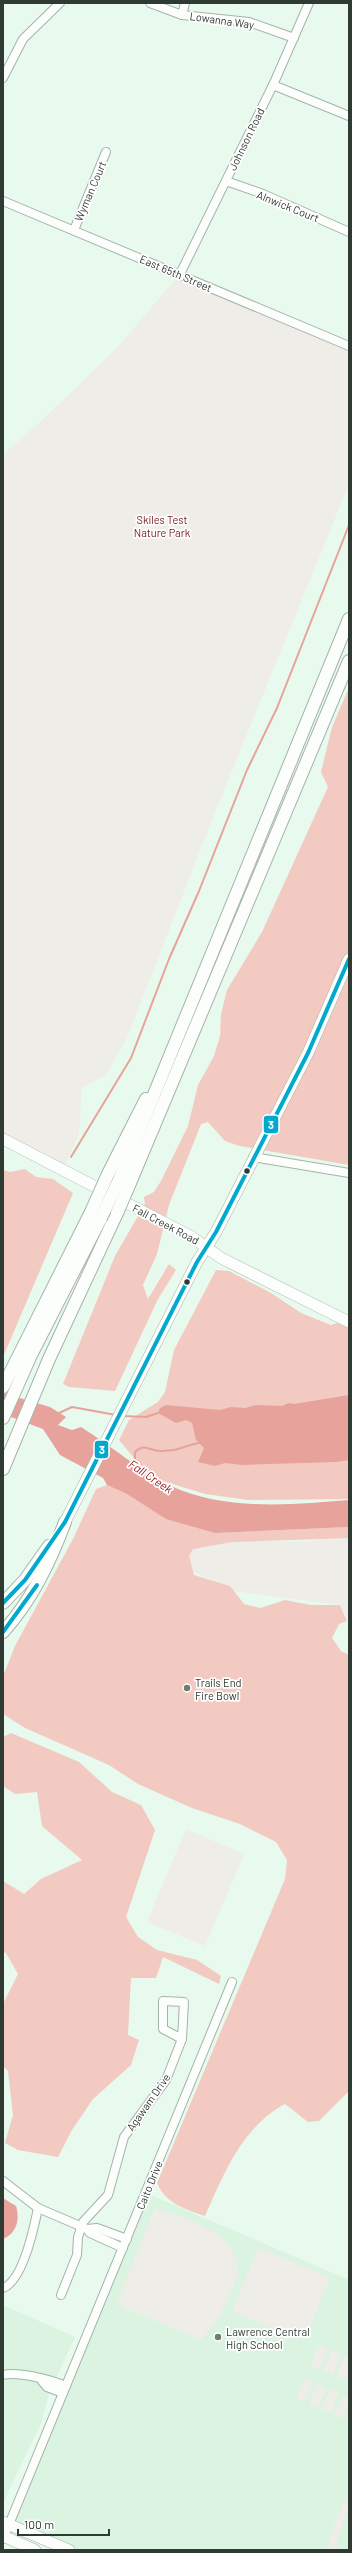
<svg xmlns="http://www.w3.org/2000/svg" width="352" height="2553" viewBox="0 0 352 2553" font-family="Barlow,sans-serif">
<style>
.built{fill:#daf4e1}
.green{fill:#efede7}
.forest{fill:#f2cac2}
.water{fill:#e7a39b}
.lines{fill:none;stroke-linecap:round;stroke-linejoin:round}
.stream{stroke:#e7a39b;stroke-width:2}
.minor-casing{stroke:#a5b3a9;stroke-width:10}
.major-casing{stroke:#a5b3a9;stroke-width:12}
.highway-casing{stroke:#a5b3a9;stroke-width:14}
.minor{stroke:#fcfefc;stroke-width:8}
.major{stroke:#fcfefc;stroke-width:11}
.highway{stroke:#fcfefc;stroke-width:12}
.highway-bridge-casing{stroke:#a5b3a9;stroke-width:14;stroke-linecap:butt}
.highway-bridge{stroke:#fcfefc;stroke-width:12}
.bus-1-casing{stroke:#fff;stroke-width:7}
.bus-1{stroke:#00a9ce;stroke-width:4}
.bus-dot{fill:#2f3a32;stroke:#fff;stroke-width:1.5}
.poi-dot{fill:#707d73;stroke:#fff;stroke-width:1.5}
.labels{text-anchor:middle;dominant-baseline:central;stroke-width:3.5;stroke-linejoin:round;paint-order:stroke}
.street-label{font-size:11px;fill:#2f3a32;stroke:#fff}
.park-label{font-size:11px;fill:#77191d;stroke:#fff}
.poi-label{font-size:11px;fill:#2f3a32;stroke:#fff;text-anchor:start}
.water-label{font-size:12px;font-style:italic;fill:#9a1d25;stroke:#fff}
.line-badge{stroke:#fff;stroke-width:1.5}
.badge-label{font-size:11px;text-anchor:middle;font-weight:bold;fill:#fff}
</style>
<rect width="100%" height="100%" fill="#e8f9ed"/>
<g class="built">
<polygon points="146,2193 349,2280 349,2550 66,2550 9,2525"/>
<polygon points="3,2305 75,2337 50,2391 41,2423 3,2503"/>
</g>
<g class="green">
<polygon points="180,274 349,346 349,484 213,817 127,1038 106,1075 82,1088 79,1133 63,1171 3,1135 3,454 38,424 115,350"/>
<polygon points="349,1534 349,1619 340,1605 233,1591 173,1561 179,1538 305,1542"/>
<polygon points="186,1829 244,1854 205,1946 147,1922"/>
<path d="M155,2208C186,2219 243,2232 237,2277C236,2282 232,2289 230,2294C221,2313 216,2324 201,2340L122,2307L118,2299Z"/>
<polygon points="263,2249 330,2278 308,2331 291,2337 232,2311 257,2251"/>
<polygon points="319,2345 328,2349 320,2369 310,2365"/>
<polygon points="332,2350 341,2355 333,2375 323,2370"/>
<polygon points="344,2356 349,2358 349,2371 345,2380 336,2376"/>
<polygon points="305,2378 314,2382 305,2402 296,2398"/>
<polygon points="317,2384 327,2388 318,2408 309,2404"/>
<polygon points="330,2389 339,2393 331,2413 321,2409"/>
<polygon points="343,2395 349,2397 349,2406 343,2419 334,2415"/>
<polygon points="349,2491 349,2510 337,2538 337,2550 329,2550 330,2536"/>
</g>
<g class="forest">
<polygon points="349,688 349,1165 240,1146 225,1141 208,1122 201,1124 169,1205 157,1254 143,1285 148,1299 169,1264 176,1270 158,1299 115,1391 69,1387 63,1384 115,1256 145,1204 144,1197 154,1192 161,1181 188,1126 198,1085 214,1056 220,1036 221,1014 227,990 262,932 328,787 321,772 332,727"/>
<polygon points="25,1169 36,1177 53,1179 73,1193 3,1357 3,1170 10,1172"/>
<polygon points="216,1270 229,1271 271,1293 301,1313 331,1325 349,1319 349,1499 248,1500 205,1494 150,1477 119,1440 129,1420 158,1402 165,1392 174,1350"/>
<path d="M107,1485L215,1533L349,1527V1538L232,1542L193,1549L189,1556L194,1575L230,1586L244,1604L260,1608L285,1600L311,1605H340L347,1621L339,1624L332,1638L341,1651L349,1655V2091L319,2121L308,2122L285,2104C242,2127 224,2174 205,2216C185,2209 166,2204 157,2183L285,1879L287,1860L276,1842L240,1824L192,1808L138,1784L109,1765L25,1728L3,1714V1676L15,1646L73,1539L96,1489Z"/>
<polygon points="11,1733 79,1762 112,1792 141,1805 155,1830 126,1917 138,1937 157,1950 197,1960 221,1976 219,1984 163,1957 156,1978 131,1978 128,2035 139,2040 131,2065 93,2099 72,2130 58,2157 18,2150 5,2143 13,2115 8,2071 3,2066 3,2004 18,1974 6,1953 3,1952 3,1881 24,1894 41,1879 82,1860 42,1826 37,1792 15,1794 3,1786 3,1737"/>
</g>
<g class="water">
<path d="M3,1393L50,1407L66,1417L58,1425L72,1430L81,1427C112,1446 139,1471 171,1486C225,1511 291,1505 349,1500V1527L215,1533L166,1519L127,1494L107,1485L103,1478L60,1455L43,1429L3,1414Z"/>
<polygon points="349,1395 349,1460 336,1462 242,1465 225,1463 215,1466 198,1462 204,1448 196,1440 192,1423 186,1420 176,1423 158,1413 160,1408 166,1405 220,1410 231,1407 245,1408 256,1405 282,1406 289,1403 294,1404"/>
<path d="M3,2198L16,2206C20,2219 17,2233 3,2239Z"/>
</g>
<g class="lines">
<g class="stream">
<polyline points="71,1157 131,1058 169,959 199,891 247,770 277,708 349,525"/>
<polyline points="57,1414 72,1407 116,1415"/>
<polyline points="122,1416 146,1417 158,1413"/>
<path d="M135,1466V1452C145,1442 150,1452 162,1451C166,1450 173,1451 178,1449C186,1447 190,1444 199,1443"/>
</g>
<defs>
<g id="minor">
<polyline points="150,3 182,15 249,22 294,38"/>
<polyline points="182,15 185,3"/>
<polyline points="3,78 23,39 60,3"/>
<polyline points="273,85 349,116"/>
<polyline points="226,181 263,194 349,232"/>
<polyline points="3,201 349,346"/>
<polyline points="74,230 106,152"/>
<polyline points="180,274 273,85 309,3"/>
<polyline points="253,1157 349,1173"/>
<polygon points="163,2001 184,2002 182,2039 163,2029"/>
<polyline points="3,2181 38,2208 87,2229 90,2233 123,2248"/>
<polyline points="87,2229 97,2228 127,2239"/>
<path d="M3,2288C23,2281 34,2228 38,2208"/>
<polyline points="61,2295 77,2255 78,2237 83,2222 108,2195 124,2137 166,2080 182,2039"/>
<path d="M3,2375C18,2371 51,2380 66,2386"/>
<polyline points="42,2381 47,2387 63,2393"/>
<polyline points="3,2539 232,1982"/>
</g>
<g id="major">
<polyline points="3,1139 192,1237 221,1258 349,1322"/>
<polyline points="65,1522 197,1262 216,1232 308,1053 349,959"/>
<polyline points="3,2522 69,2550"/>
<polyline points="3,2536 35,2550"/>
</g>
<g id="highway">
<polyline points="108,1174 146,1099"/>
<polyline points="119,1180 349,619"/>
<polyline points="130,1183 349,661"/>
<polyline points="3,1387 91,1212"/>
<polyline points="3,1418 31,1355 101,1218"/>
<polyline points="3,1469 49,1359 117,1213"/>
<polyline points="3,1603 25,1580 49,1546"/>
<path d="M3,1632C32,1600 50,1562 65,1522"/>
</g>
</defs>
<use href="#minor" class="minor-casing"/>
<use href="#major" class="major-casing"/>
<use href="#highway" class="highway-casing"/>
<use href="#minor" class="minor"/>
<use href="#major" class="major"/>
<use href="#highway" class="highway"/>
<defs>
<g id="highway-bridge">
<polyline points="91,1212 108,1174"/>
<polyline points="117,1213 130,1183"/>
<polyline points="101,1218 119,1180"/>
</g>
</defs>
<use href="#highway-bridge" class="highway-bridge-casing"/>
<use href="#highway-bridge" class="highway-bridge"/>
<defs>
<g id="bus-1">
<polyline points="3,1603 25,1580 65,1522 197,1262 216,1232 308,1053 349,959"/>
<polyline points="3,1632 37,1585"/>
</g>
</defs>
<use href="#bus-1" class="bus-1-casing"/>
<use href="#bus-1" class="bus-1"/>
</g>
<g class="bus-dot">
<circle cx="247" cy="1171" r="3.5"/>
<circle cx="187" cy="1282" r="3.5"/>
</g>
<g class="poi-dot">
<circle cx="187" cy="1688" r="4"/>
<circle cx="218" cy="2337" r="4"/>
</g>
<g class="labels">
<g class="street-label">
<text transform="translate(222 20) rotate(8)">Lowanna Way</text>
<text transform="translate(246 139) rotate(-64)">Johnson Road</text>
<text transform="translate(90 191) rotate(-67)">Wyman Court</text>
<text transform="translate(288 206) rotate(22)">Alnwick Court</text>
<text transform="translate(176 273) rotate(23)">East 65th Street</text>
<text transform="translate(166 1224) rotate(28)">Fall Creek Road</text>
<text transform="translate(148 2102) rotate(-55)">Agawam Drive</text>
<text transform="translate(149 2185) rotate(-68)">Caito Drive</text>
</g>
<g class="park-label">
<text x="162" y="519">Skiles Test<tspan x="162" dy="13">Nature Park</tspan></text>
</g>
<g class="poi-label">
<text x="195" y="1682">Trails End<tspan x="195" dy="13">Fire Bowl</tspan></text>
<text x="226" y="2331">Lawrence Central<tspan x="226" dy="13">High School</tspan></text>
</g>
<g class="water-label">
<text transform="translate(151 1476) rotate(34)">Fall Creek</text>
</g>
</g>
<g class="line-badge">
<rect x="263" y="1115" width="16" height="19" rx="4" fill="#00a9ce"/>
<rect x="94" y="1440" width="15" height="19" rx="4" fill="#00a9ce"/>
</g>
<g class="badge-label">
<text x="271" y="1129">3</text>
<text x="102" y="1454">3</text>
</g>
<rect width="352" height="2553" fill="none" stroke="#2f3a32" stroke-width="8"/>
<path d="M18 2529v6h91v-6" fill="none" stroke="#2f3a32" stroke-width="2"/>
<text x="24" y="2529" font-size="12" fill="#2f3a32" stroke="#ffffff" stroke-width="3" paint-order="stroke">100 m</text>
</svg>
